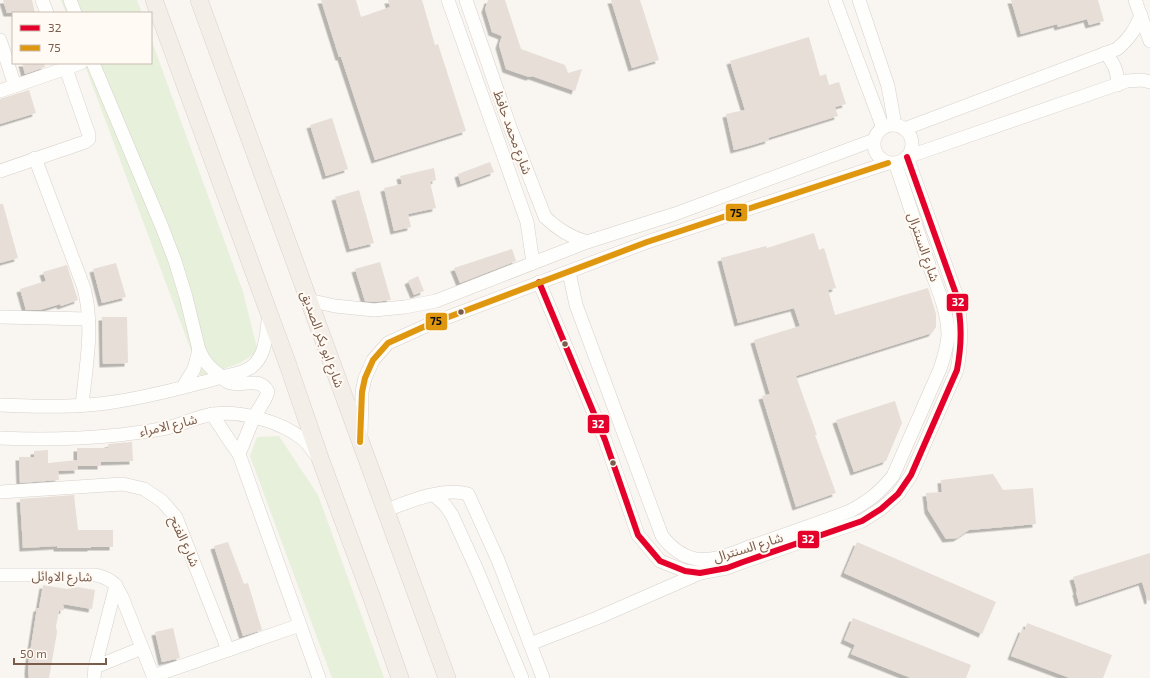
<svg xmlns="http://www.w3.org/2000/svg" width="1150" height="678" viewBox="0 0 1150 678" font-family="'Exo 2','Noto Sans Arabic',sans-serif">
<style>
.green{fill:#e7f0db}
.building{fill:#e6ded7;filter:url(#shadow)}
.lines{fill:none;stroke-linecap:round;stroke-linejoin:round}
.minor-casing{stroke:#d7d1cb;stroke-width:14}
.major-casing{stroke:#dad1cc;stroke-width:18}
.minor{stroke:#fefefd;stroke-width:13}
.major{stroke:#f3eee8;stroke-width:17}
.bus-1-casing{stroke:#fffaf3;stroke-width:9}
.bus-2-casing{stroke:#fffaf3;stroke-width:9}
.bus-1{stroke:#e4002b;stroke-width:6}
.bus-2{stroke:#de970f;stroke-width:6}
.bus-dot{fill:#7a5c4d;stroke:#fffaf3;stroke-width:1.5}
.labels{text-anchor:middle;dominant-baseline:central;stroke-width:4;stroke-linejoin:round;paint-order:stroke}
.street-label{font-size:13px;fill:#7a5c4d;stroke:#fffaf3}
.line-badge{stroke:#fffaf3;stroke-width:1.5}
.badge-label{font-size:11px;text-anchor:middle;font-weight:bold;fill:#fff}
.pale-badge-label{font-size:11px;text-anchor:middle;font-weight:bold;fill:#111}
</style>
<defs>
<filter id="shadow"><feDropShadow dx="-3.5" dy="3.5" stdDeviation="0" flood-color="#0004"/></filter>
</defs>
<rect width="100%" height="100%" fill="#f9f5f0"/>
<g class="green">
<polygon points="61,0 137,0 142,13 66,13"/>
<polygon points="151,39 243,292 258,352 240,363 201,377 84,63 151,63"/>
<polygon points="279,436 318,495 384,678 332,678 250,456 257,437"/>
</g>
<g class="building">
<polygon points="3,0 32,0 35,13 7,13"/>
<polygon points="321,0 356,0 361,17 390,7 388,0 422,0 435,45 438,44 466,131 375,160 341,57 339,57"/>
<polygon points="488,0 505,0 521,49 565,65 568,73 582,69 575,91 532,76 529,77 506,69 499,45 502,36 492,32 485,9"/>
<polygon points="611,0 640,0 659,60 632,68"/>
<polygon points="1011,0 1098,0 1104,21 1089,25 1087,19 1058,27 1057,24 1021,34"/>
<polygon points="809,37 820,76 826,74 829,85 839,82 846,104 835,107 838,116 768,138 769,140 749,146 734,150 726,114 745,110 730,61"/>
<polygon points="22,63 44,63 45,67 25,74"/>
<polygon points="29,90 36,113 0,124 0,99"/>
<polygon points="332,118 348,169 326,176 310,125"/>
<polygon points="490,162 494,172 461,184 458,174"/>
<polygon points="434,168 436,180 430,182 436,208 408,214 411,227 394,231 384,188 402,184 400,176"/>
<polygon points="359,190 374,243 350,249 335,197"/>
<polygon points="0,204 3,204 18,258 0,263"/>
<polygon points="814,233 819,250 824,248 836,288 828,290 835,315 928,288 936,314 936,327 932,333 796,376 817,435 815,435 836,493 796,507 762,396 770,394 754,340 800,326 794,308 738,323 721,258 766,246 767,248"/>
<polygon points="512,249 516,261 460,283 454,268"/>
<polygon points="380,262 391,300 374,302 365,301 355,269"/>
<polygon points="116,263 126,297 102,303 93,269"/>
<polygon points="67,265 78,300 61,306 60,304 40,310 26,310 20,289 46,281 43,272"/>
<polygon points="418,276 424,291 414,295 408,281"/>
<polygon points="102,317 127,317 128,363 103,364"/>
<polygon points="895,401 902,423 886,461 854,472 836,420"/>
<polygon points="132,442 133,461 101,462 101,466 77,466 77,448 108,448 108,444"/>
<polygon points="48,450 48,463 77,460 78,470 58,471 59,480 20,483 19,457 34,457 34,451"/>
<polygon points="993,474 1003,490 1033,488 1036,524 969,530 957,538 946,539 928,510 926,493 942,492 941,480"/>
<polygon points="74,495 78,530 113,530 113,547 91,547 91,548 57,548 57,546 23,548 20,499"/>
<polygon points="228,542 244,584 248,583 262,630 243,636 214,546"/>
<polygon points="857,542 996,602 982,634 844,573"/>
<polygon points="1150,553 1150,600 1148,601 1142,582 1079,603 1076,592 1077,591 1073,577"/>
<polygon points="43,585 67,589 77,587 95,590 92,609 63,604 64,610 59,611 56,626 57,632 49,678 29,678 28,671 29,659 37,608 39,608"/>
<polygon points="853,618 971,665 966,678 911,678 851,654 855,645 844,640"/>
<polygon points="1027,623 1112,655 1103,678 1070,678 1011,656 1022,629 1025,630"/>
<polygon points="173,628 180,658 162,662 155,632"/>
</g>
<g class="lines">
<defs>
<g id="minor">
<polyline points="42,0 47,13"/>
<polyline points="70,0 75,13"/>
<polyline points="448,0 527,222 533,263"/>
<path d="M466,0L510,127L545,217C557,229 570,237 587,242"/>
<polyline points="835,0 883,128"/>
<polyline points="859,0 888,86 895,125"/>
<polyline points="1135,0 1150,41"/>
<polyline points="0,40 15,86"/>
<path d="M1105,53C1114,62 1118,72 1118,85"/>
<path d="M93,63L162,227L175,261L186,297L199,350C204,362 210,368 221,376C223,378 225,381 228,382C240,388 260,375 268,392L265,399L254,417L239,454"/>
<polyline points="0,91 81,63"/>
<circle cx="893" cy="144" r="19"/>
<path d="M904,129L1117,49C1129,39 1135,30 1141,15"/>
<polyline points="907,157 1127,81 1142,80 1150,82"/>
<path d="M35,158L84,288C94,327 86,365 82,405"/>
<polyline points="0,171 85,142 89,139 89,135 64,63"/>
<path d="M569,272L576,305L662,536C671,548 681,556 696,559C716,562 737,551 755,545C787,534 819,523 850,511C869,501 880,492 893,476L940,369C944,357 948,345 948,333C947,307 936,286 928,262C917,230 907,196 895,163"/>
<path d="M539,282L605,440L638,535L660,561L685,571L700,573L727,568L743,562L862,521L881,509L898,494L911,475L957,370C962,343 962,322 956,294L907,157"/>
<polyline points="308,300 335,306 374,310 405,307 436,301 587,242 675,214 874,140"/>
<polyline points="0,317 89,319"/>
<polyline points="183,387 194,369 199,350"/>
<path d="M0,405C35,406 72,408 107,403C151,397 195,384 238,373C242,372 246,370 250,368C267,357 266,332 269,315"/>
<polyline points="212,414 229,440 239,454 319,678"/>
<polyline points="361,436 362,392 365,378 373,360 388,343 430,324 647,242 888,163"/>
<path d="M0,438C40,440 79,439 119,435C134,433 151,431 167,428C183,424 198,416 214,414C241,410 281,422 303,439C308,443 312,450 316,455"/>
<polyline points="0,492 123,484 144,489 162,501 176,517 228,650"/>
<polyline points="434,495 445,505 452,515 477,570 522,678"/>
<path d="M387,510C410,501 443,487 468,494L498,560L543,678"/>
<path d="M0,575H96C112,579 115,583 122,597L154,678"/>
<polyline points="530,644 597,618 698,574"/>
<polyline points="95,667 142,648"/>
<polyline points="153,676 300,625"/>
<polyline points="94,678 95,667 116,585"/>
</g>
<g id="major">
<polyline points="154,0 288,365 321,461 373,601 400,678"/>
<polyline points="199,0 447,678"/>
</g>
</defs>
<use href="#minor" class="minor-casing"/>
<use href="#major" class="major-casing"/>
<use href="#minor" class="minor"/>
<use href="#major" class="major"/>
<defs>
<path id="bus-1" d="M539,282L605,440L638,535L660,561L685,571L700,573L727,568L743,562L862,521L881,509L898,494L911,475L957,370C962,343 962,322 956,294L907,157"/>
<polyline id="bus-2" points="360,442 362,392 365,378 373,360 388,343 430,324 647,242 888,163"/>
</defs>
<use href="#bus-1" class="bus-1-casing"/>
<use href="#bus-2" class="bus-2-casing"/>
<use href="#bus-1" class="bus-1"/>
<use href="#bus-2" class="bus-2"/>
</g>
<g class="bus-dot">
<circle cx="461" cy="312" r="3.5"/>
<circle cx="565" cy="344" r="3.5"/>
<circle cx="613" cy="463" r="3.5"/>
</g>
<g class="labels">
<g class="street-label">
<text transform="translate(513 132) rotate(70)">شارع محمد حافظ</text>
<text transform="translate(924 247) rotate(71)">شارع السنترال</text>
<text transform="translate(323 339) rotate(70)">شارع ابو بكر الصديق</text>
<text transform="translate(168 425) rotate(-13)">شارع الامراء</text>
<text transform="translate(185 541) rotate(66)">شارع الفتح</text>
<text transform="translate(748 547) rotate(-17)">شارع السنترال</text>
<text transform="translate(62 576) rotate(1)">شارع الاوائل</text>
</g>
</g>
<g class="line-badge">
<rect x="725" y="203" width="23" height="19" rx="4" fill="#de970f"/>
<rect x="946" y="293" width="23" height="19" rx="4" fill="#e4002b"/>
<rect x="425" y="312" width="23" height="19" rx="4" fill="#de970f"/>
<rect x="587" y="414" width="23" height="20" rx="4" fill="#e4002b"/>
<rect x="797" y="530" width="23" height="19" rx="4" fill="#e4002b"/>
</g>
<g class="badge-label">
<text x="958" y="306">32</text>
<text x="598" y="428">32</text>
<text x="808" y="543">32</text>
</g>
<g class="pale-badge-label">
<text x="736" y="217">75</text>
<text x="436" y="325">75</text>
</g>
<rect x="12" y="12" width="140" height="52" fill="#fffaf3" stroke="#cabbb1"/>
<rect x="20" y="25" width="20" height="6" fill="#e4002b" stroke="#cabbb1"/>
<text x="48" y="32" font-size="12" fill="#7a5c4d">32</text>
<rect x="20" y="45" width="20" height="6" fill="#de970f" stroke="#cabbb1"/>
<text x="48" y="52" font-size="12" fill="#7a5c4d">75</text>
<path d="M14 658v6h92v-6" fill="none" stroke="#7a5c4d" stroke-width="2"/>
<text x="20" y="658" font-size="12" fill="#7a5c4d" stroke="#fffaf3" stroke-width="3" paint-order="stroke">50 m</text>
</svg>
